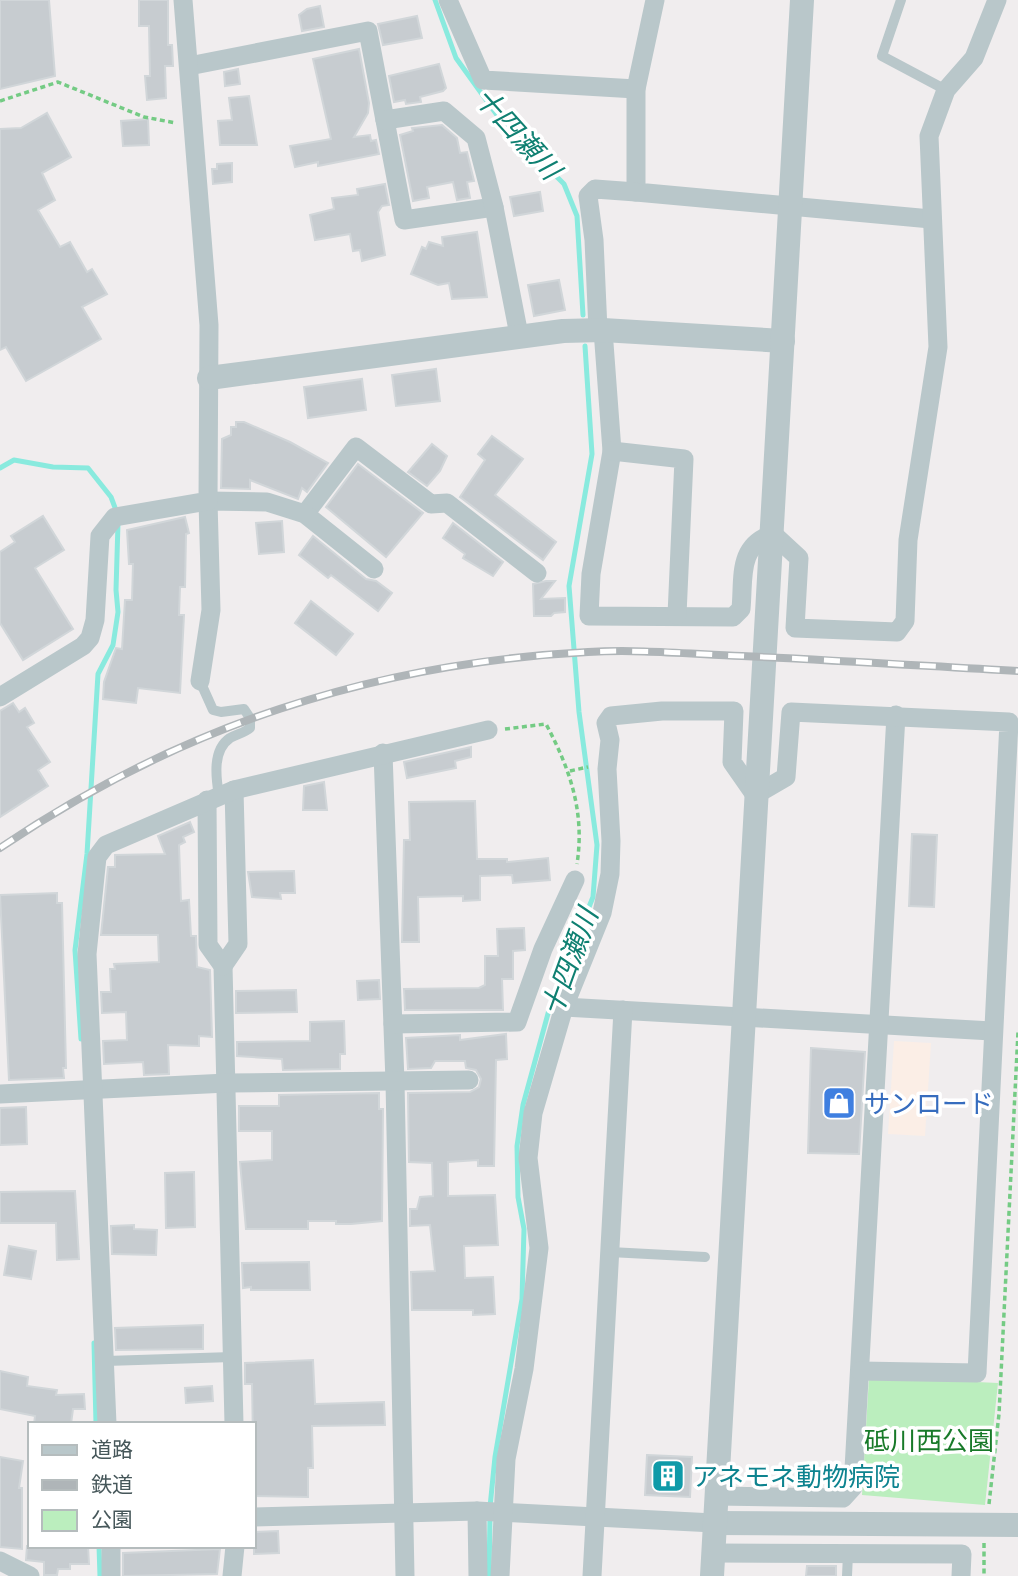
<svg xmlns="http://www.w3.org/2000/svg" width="1018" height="1576" viewBox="0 0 1018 1576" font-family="'PT Sans Narrow','Noto Sans JP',sans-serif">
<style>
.commercial{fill:#fbeee6}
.green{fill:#bbeebe}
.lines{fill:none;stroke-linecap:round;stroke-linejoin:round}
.stream{stroke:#89eade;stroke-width:5}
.building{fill:#c7ccd0;stroke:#d1d6d9;stroke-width:2}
.path{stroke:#74cb84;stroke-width:3.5;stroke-dasharray:5 3.5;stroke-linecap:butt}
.service{stroke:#b9c7ca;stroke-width:10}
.minor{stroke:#b9c7ca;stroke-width:19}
.tertiary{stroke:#b9c7ca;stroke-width:24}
.rail-casing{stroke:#afb5b8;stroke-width:8}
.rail{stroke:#fff;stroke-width:5;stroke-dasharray:16;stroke-linecap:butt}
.labels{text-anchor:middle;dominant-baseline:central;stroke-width:7;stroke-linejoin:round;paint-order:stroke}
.shop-label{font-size:26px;fill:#366cbe;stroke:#fff;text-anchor:start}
.park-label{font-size:26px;fill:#187a29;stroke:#fff}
.culture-label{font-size:26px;fill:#0d838f;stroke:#fff;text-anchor:start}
.water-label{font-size:28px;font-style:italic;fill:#0f8072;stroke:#fff}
</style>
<rect width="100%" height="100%" fill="#f0edee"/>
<polygon class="commercial" points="894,1041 931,1043 925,1136 888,1134"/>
<polygon class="green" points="869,1377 998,1383 985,1505 862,1495"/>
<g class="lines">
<g class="stream">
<polyline points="435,0 456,58 502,122 564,184 577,216 583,315"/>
<polyline points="0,468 14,460 53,467 88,468 111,497 117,513"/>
<polyline points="81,1039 75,950 87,854 98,674 113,645 118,612 116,590 118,523"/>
<polyline points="94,1343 96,1424"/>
<polyline points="490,1507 495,1457 522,1299 524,1229 518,1197 517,1146 523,1105 552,999 593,897 597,845 579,712 569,586 592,454 585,346"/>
<polyline points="99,1546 100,1576"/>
<polyline points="489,1576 490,1516"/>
</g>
</g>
<g class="building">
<polygon points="0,0 49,0 55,76 0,89"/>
<polygon points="139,0 168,0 168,45 172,45 173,66 165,66 166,98 147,100 145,76 150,76 149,26 139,26"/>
<polygon points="320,6 324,27 302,31 299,15 307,9"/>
<polygon points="417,16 422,38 383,45 378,24"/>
<polygon points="359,49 369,103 368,113 354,137 370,135 371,141 376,140 379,154 318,166 318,162 295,167 290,146 331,139 313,59"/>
<polygon points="439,64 446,88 443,91 420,97 421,102 406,104 405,100 394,102 389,76"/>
<polygon points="238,69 240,84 225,86 224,72"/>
<polygon points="249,96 257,145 220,145 218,121 232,120 229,98"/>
<polygon points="47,113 71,157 42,173 55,200 38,210 60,247 70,242 87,272 92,269 107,294 82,307 101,339 26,381 6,347 0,350 0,129 21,128"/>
<polygon points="148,119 149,145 123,146 121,121"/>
<polygon points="442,125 457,138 460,153 467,152 474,181 467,182 470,198 457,200 453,182 427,187 429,198 413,201 400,135 413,131 412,128"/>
<polygon points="232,163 232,182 213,184 212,169 217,169 217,164"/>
<polygon points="385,184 389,205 382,206 378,212 385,255 362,261 360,250 353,251 350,234 315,240 310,215 334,209 332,198 358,195 357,189"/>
<polygon points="540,192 543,211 514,216 510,197"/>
<polygon points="477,232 487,297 452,299 449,283 438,285 411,274 422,247 426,249 429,242 443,246 442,237"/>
<polygon points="559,280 565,310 534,316 528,285"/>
<polygon points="436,369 440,401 396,406 392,375"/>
<polygon points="362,379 366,410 308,418 304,387"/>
<polygon points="236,422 244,422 290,442 328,463 307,492 302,488 298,499 250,480 250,489 221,488 222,439 231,435 231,427 236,427"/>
<polygon points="492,436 523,459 495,495 556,542 543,560 460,497 485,460 478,454"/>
<polygon points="432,444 447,456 440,471 427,486 408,472"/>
<polygon points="358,464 423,513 386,557 326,507"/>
<polygon points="43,516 64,550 35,568 73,629 23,660 0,623 0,552 15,542 11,536"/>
<polygon points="185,517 189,533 186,534 185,587 180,587 179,615 184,615 180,693 138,688 136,703 103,699 104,682 116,648 122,649 125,600 132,600 133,564 129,564 127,530"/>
<polygon points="282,521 284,552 259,554 256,523"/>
<polygon points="453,523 503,562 493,576 463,558 465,554 443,538"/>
<polygon points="313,536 366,579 376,581 392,593 378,611 331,575 328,578 299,555"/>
<polygon points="546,581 555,581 541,599 565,598 565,612 554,613 551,616 534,616 533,584"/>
<polygon points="311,601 353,634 336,655 295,623"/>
<polygon points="13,703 19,712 25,708 34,723 27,727 50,762 38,770 48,786 0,817 0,711"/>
<polygon points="471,747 471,757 455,761 456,768 407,778 404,762"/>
<polygon points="324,782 327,810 303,810 304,786"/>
<polygon points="475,801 477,859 507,859 507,862 548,858 550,880 513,883 512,875 480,876 480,900 463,901 463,896 418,897 419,942 402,942 404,840 410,840 409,802"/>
<polygon points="190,822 194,832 183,837 185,842 179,845 181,901 189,900 191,936 196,936 197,967 210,970 212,1037 199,1036 199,1046 168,1045 169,1074 144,1075 143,1062 104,1064 103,1041 127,1040 126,1012 102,1013 101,992 111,992 110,969 115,969 114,964 159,962 158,935 101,935 108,867 115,867 115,855 165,854 158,836"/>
<polygon points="912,834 937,835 934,907 909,906"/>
<polygon points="294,871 295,893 280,893 281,899 252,897 248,872"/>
<polygon points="57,893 57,903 62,903 66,1068 63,1068 64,1078 9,1080 0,895"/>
<polygon points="524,928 525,950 513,951 513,979 502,979 503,1010 405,1010 404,989 479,988 485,985 485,956 498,956 497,929"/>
<polygon points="379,980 380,999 358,1000 357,981"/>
<polygon points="296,990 297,1012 236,1013 236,991"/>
<polygon points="344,1021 345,1054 340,1054 340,1069 283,1070 282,1059 237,1056 237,1042 310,1041 310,1022"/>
<polygon points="506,1034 507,1059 496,1060 494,1166 478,1166 478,1160 448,1162 448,1196 495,1195 498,1245 464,1246 465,1278 493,1277 495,1314 473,1315 473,1310 412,1310 411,1272 435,1271 430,1225 410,1226 410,1209 417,1209 420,1197 433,1196 432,1163 409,1162 408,1093 470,1092 479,1087 481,1079 476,1070 466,1068 465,1061 435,1061 431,1068 408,1069 406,1038 460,1035 460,1040"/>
<polygon points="811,1048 865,1052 859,1154 808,1153"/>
<polygon points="379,1093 379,1109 383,1109 382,1221 351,1224 336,1224 336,1221 308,1221 308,1229 246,1229 240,1162 272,1160 272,1131 239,1131 239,1106 279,1106 279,1095"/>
<polygon points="26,1107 27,1144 0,1145 0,1108"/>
<polygon points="194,1172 195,1227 166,1228 165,1173"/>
<polygon points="75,1191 79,1259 57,1260 56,1223 0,1223 0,1192"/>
<polygon points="134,1225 134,1229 157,1230 156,1255 112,1254 111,1226"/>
<polygon points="9,1246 36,1251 31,1279 4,1275"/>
<polygon points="309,1262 310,1290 251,1290 251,1287 243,1288 242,1263"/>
<polygon points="203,1325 203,1349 116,1350 115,1328"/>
<polygon points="313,1360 315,1404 384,1402 385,1425 312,1426 313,1468 308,1468 308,1497 254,1496 252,1384 245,1384 245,1363"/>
<polygon points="0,1371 28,1377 27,1386 57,1390 56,1395 84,1394 85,1409 73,1409 71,1424 34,1424 35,1416 0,1409"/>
<polygon points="212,1386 213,1401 186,1403 185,1388"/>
<polygon points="647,1455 692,1457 690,1497 645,1495"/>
<polygon points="0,1457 23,1461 19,1488 22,1488 22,1549 0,1547"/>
<polygon points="278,1531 279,1553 254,1554 254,1532"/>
<polygon points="27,1546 88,1546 89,1564 70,1564 70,1569 58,1569 57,1575 44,1575 44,1562 26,1560"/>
<polygon points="220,1549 217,1574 123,1576 123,1553"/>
<polygon points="807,1566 836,1566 836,1576 806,1576"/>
</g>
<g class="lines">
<g class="path">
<polyline points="0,101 58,82 144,117 176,123"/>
<path d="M505,729L546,724C570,769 585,812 577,864"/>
<polyline points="570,771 588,767"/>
<polyline points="989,1504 999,1414 1018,1032"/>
<polyline points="984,1543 984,1576"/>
</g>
<g class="service">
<polyline points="901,0 882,56 946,90"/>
<path d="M200,681L213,710L221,712L244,709L250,718V728C244,733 237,734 230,738C212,750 216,778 219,796"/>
<polyline points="610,1252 705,1257"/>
<polyline points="106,1361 232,1357"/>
<polyline points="847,1576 848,1554"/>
</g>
<g class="minor">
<polyline points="448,0 483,80 636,89"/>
<polyline points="655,0 636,89 636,192 931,219"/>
<polyline points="189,66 368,31 404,220 494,207"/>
<polyline points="385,120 444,111 476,138 494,207 519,335"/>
<polyline points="598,330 594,240 588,196 595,189 636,192"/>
<path d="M603,330L612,451L591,574L589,616L733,617L741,609C744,577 737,546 773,534L799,558L795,628L897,632L905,621L908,540L938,347L929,136L946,90L974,58L997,0"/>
<polyline points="612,451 684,459 677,615"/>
<polyline points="305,514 356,447 431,504 447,503 537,573"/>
<polyline points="200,681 211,610 208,501 267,502 305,514 374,569"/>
<polyline points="0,697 83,646 90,638 95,620 100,536 115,517 208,501 209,325 183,0"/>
<polyline points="383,753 395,1082 405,1576"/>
<polyline points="207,800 208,945 223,966 234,1424"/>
<polyline points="223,966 238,944 234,790"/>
<polyline points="564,1007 992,1031"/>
<polyline points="393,1024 517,1022 543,949 575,880"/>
<polyline points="0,1094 227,1083 469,1080"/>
<polyline points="107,1424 87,954 97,857 106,845 234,790 488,730"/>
<polyline points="716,1496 843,1498 853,1487 896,715"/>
<polyline points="477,1511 478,1576"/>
<polyline points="254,1517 477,1511 714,1523"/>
<polyline points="111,1546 111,1576"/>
<polyline points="713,1553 962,1554 961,1576"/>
<polyline points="0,1561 30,1576"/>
<polyline points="232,1576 235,1546"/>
<polyline points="500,1576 506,1459 524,1369 539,1248 528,1158 533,1113 564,1007 602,913 610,874 611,841 607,769 610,740 606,723 611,716 662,711 734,711 732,762 755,795 786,777 791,712 1009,722 977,1373 860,1371"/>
<polyline points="592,1576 623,1010"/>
</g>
<g class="tertiary">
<polyline points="209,378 563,331 603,330 783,341"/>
<polyline points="714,1523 1018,1525"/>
<polyline points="712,1576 802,0"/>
</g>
<defs>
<path id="rail" d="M0,848C179,727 372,663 588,652C639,649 691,654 742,656C834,660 926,666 1018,671"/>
</defs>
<use href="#rail" class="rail-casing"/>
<use href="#rail" class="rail"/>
</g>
<defs>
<symbol id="shop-square" viewBox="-11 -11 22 22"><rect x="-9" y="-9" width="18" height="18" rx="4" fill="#3f7fe0" stroke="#fff"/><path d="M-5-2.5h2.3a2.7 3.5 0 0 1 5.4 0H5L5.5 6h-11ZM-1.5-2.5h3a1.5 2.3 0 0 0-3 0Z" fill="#fff"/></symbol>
<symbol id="building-square" viewBox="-11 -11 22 22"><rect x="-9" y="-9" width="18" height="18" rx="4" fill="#0f9aa8" stroke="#fff"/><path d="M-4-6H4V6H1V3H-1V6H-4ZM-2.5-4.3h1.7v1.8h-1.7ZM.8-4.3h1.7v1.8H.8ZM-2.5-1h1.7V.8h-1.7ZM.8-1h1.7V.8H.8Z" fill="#fff"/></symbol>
</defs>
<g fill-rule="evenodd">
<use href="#shop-square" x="820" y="1084" width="38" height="38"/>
<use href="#building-square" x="649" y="1457" width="38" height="38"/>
</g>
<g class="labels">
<g class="shop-label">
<text x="864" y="1103">サンロード</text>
</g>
<g class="park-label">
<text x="929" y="1440">砥川西公園</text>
</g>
<g class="culture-label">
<text x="692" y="1476">アネモネ動物病院</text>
</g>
<g class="water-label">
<text transform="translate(518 133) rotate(48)">十四瀬川</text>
<text transform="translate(569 962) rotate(-70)">十四瀬川</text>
</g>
</g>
<rect x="28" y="1422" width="228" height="126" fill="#ffffff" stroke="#b5bcbd" stroke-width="2"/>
<rect x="42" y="1445" width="35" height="10" fill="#b9c7ca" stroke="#b5bcbd" stroke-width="2"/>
<text x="91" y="1457" font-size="21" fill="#46575a">道路</text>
<rect x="42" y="1480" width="35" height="10" fill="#afb5b8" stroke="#b5bcbd" stroke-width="2"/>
<text x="91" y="1492" font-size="21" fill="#46575a">鉄道</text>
<rect x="42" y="1510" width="35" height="21" fill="#bbeebe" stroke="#b5bcbd" stroke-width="2"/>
<text x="91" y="1527" font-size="21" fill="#46575a">公園</text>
</svg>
